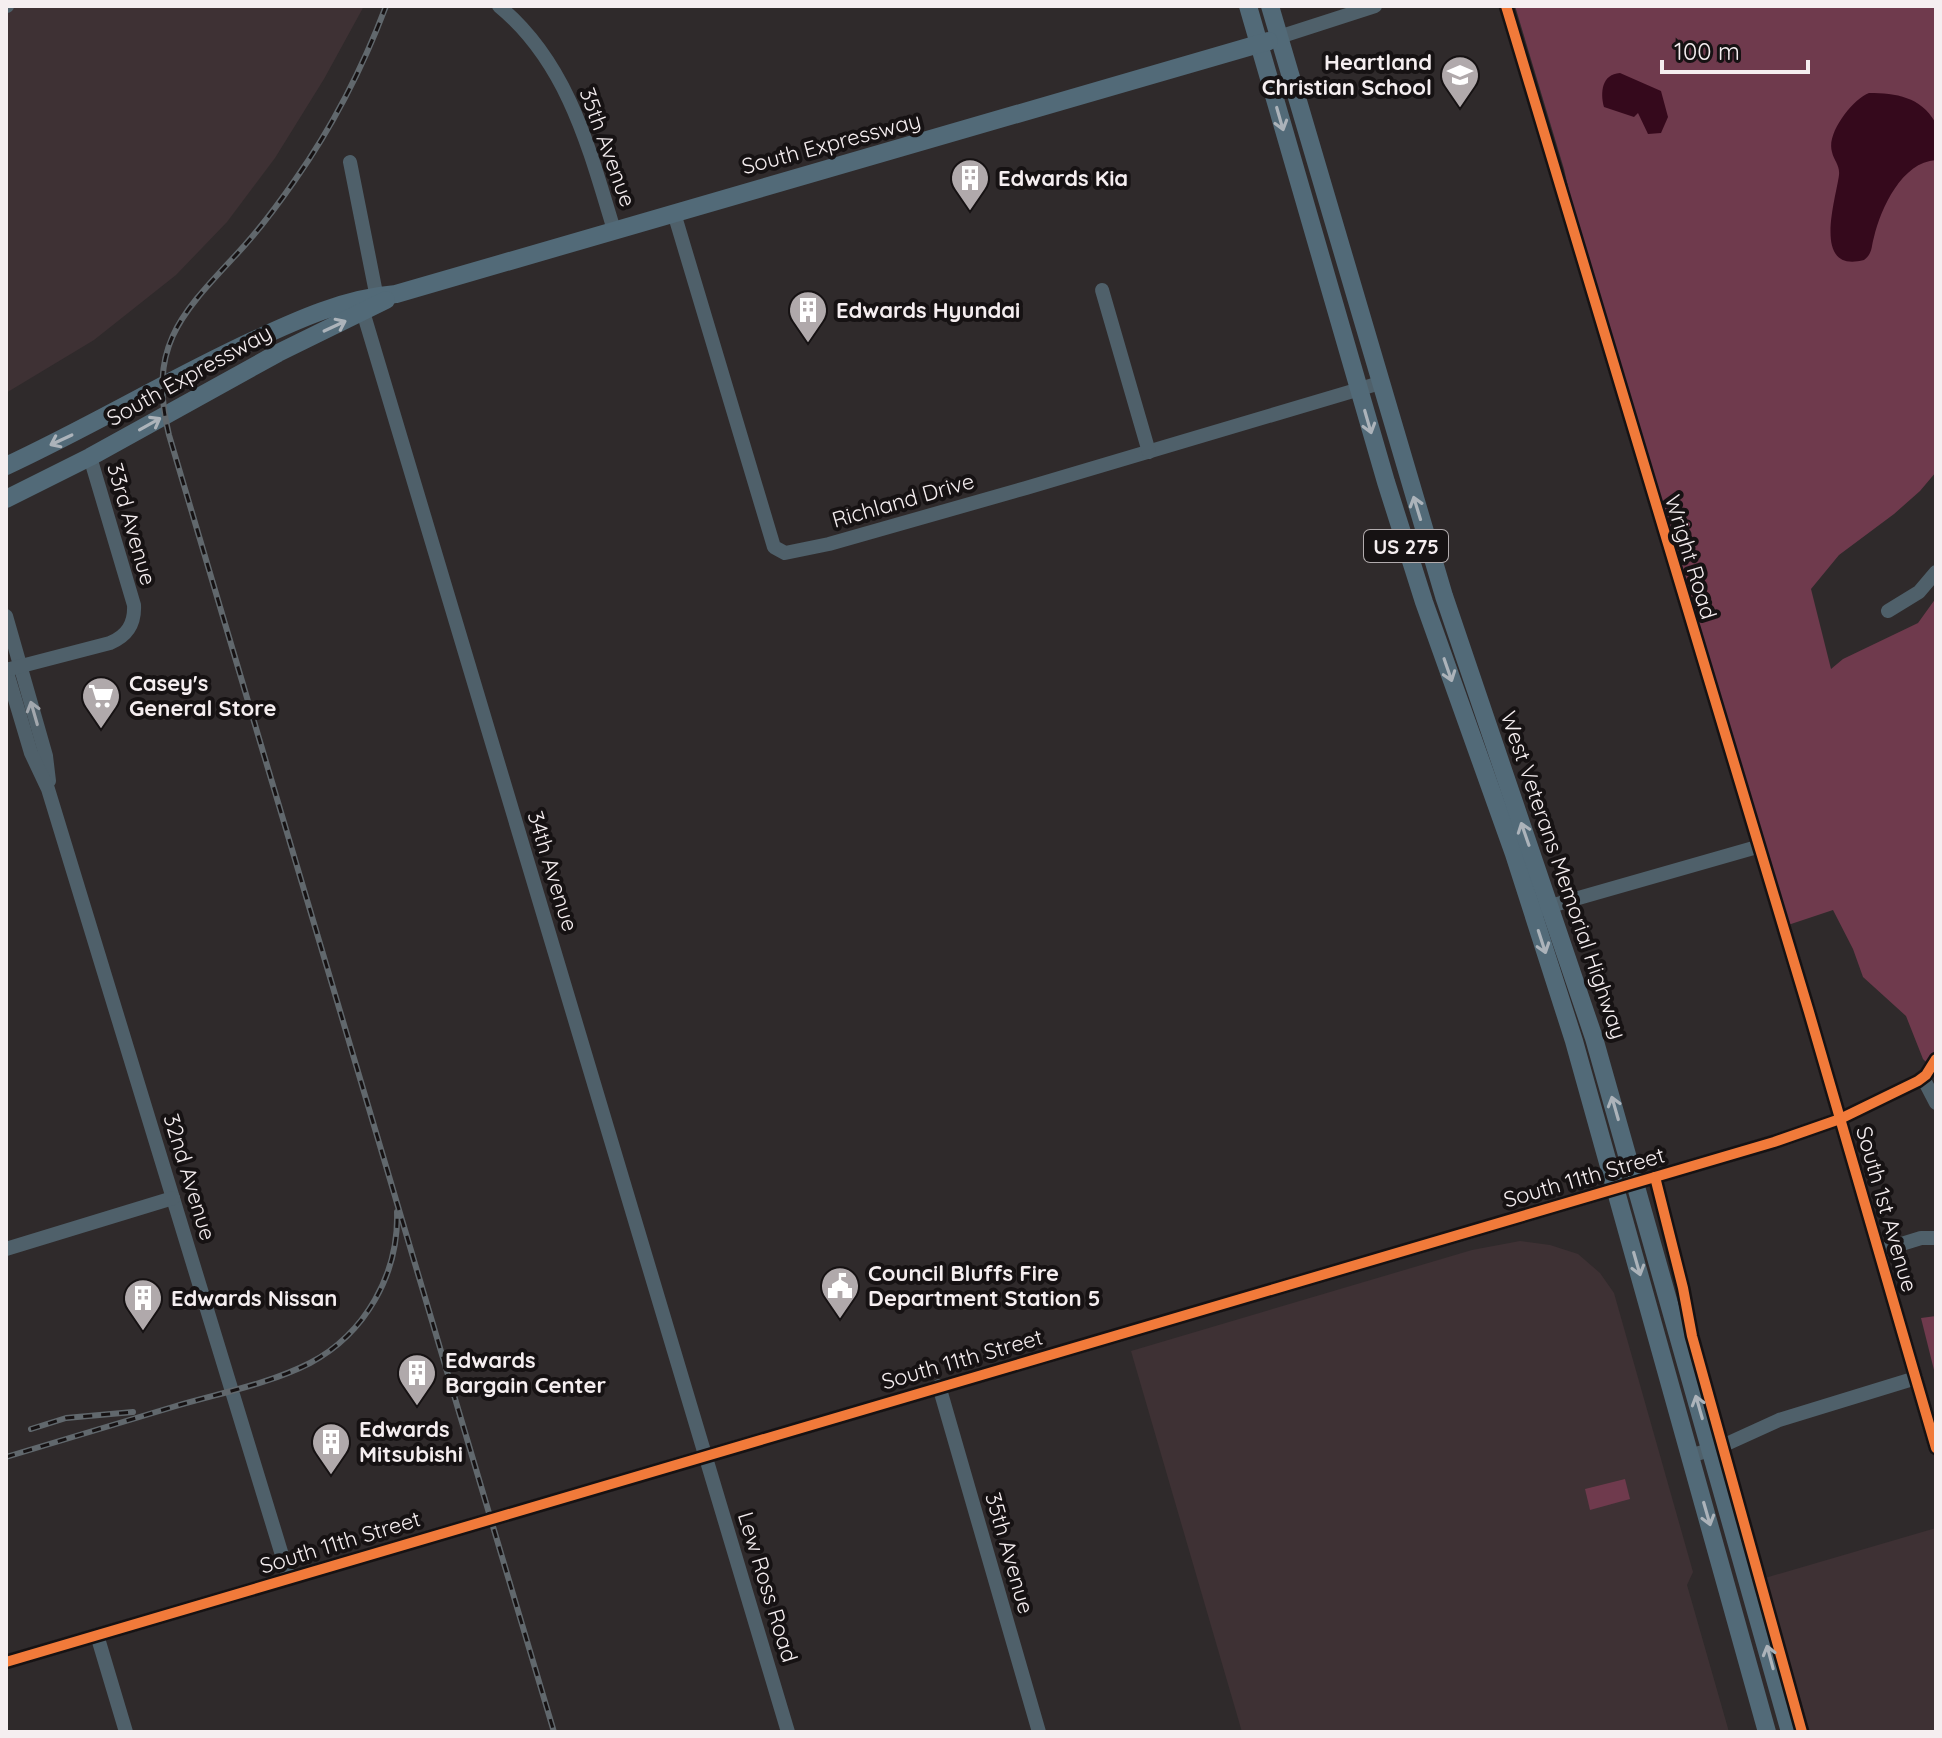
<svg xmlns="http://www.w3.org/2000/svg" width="1942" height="1738" viewBox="0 0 1942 1738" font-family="Quicksand,sans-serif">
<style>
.built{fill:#3e3134}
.green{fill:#6f3a4d}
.water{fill:#35091c}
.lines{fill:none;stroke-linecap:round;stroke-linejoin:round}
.minor{stroke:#4f606a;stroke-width:14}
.major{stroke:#526a78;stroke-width:18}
.rail-casing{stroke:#61686d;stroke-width:6}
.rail{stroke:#161213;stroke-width:3;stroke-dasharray:9;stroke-linecap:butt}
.cycleway-casing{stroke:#161213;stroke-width:15}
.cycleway{stroke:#f17a3a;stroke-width:10}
.oneway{stroke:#acb3ba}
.oneway2{stroke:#a2a7ad}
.labels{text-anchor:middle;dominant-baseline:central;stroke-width:8;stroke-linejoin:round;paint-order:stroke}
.shield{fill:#161213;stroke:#b2acae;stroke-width:2}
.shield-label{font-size:20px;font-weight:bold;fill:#f5eef0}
.poi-label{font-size:22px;font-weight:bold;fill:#f5eef0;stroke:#161213;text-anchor:start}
.street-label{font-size:22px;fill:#f5eef0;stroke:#161213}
</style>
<rect width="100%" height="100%" fill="#2f2a2b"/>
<g class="built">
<polygon points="6,6 364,6 324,79 275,158 227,222 176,275 94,340 6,393"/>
<polygon points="1520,1241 1550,1245 1578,1254 1600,1273 1614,1293 1693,1572 1687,1585 1729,1732 1242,1732 1131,1351 1472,1250"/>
<polygon points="1936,1528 1936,1732 1810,1732 1765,1578"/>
</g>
<g class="green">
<polygon points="1515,6 1936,6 1936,472 1920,491 1894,514 1839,555 1811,589 1831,669 1843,659 1918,623 1936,598 1936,1072 1923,1059 1906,1016 1863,977 1853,949 1833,910 1788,925 1576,222 1564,169"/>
<polygon points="1936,1316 1936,1378 1921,1318"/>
<polygon points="1625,1479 1630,1499 1590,1510 1585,1489"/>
</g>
<g class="water">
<path d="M1620,73L1661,91L1668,117L1661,133L1648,134L1638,113L1634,117L1604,107C1600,92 1602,74 1620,73Z"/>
<path d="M1869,93C1896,93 1921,97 1935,122C1939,131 1936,150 1936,160C1902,162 1881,208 1874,237C1871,247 1873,253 1864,260C1811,274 1836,199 1839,175C1840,165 1834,161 1832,152C1826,133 1853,99 1869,93Z"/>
</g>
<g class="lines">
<g class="minor">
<polyline points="6,6 7,6"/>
<path d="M499,6C568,63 589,148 614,230"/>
<polyline points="1506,6 1809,1012 1936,1448"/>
<polyline points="1279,37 1375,6"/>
<polyline points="350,162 378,303"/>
<polyline points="674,213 774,547 785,553 829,544 1026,488 1380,383"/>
<polyline points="1102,290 1149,452"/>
<polyline points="361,305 788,1732"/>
<polyline points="1888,611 1919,592 1936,572"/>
<polyline points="6,616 46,756 49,781"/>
<polyline points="6,669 31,753 48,789 289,1578"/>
<path d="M6,670L110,643C127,636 135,624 134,605L90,457"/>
<polyline points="1540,909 1757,847"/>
<polyline points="1923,1078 1936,1103"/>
<polyline points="6,1249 173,1198"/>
<polyline points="1879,1251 1921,1238 1936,1238"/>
<polyline points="939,1386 1039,1732"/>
<polyline points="1690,1456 1722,1446 1779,1420 1916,1378"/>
<polyline points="97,1635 126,1732"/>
<polyline points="6,1662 1774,1142 1840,1119 1918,1081 1926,1075 1936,1059"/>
</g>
<g class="major">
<polyline points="1248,6 1386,482 1424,602 1514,854 1574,1041 1767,1732"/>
<polyline points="1270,6 1444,596 1594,1038 1790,1732"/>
<path d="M6,466C90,427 168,380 252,341C297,320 345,298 396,294L1269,41"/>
<polyline points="6,499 90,457 278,353 386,300"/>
</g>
<defs>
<g id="rail">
<path d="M386,6C363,67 333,126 295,180C277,206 257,233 234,257C179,316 148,348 169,435L554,1732"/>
<polyline points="31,1429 66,1418 133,1412"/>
<path d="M6,1457C63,1440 119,1423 176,1406C220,1393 269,1384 310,1363C365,1334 399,1274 397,1212"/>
</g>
</defs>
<use href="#rail" class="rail-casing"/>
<use href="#rail" class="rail"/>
<defs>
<g id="cycleway">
<polyline points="1506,6 1809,1012 1936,1448"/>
<polyline points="1655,1177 1683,1288 1692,1336 1802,1732"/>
<polyline points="6,1662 1774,1142 1840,1119 1918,1081 1926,1075 1936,1059"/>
</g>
</defs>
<use href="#cycleway" class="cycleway-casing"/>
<use href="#cycleway" class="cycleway"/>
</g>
<defs><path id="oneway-shaft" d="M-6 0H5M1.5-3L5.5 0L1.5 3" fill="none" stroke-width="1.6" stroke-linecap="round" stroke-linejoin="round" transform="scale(2)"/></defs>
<g class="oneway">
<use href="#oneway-shaft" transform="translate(1280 119) rotate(74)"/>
<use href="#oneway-shaft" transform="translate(335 326) rotate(-25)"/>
<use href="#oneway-shaft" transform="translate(1368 422) rotate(74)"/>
<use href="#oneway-shaft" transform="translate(150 424) rotate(-29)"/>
<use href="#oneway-shaft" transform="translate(61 440) rotate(155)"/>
<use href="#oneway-shaft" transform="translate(1417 508) rotate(-107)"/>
<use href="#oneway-shaft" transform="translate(1448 670) rotate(71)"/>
<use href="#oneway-shaft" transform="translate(1525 834) rotate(-109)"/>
<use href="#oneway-shaft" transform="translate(1542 942) rotate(72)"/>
<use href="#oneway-shaft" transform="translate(1615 1108) rotate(-106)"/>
<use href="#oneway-shaft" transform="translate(1637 1264) rotate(74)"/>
<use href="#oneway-shaft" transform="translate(1699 1407) rotate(-106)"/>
<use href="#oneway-shaft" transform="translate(1707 1514) rotate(74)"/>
<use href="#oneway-shaft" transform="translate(1770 1657) rotate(-105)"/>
</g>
<use class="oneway2" href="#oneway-shaft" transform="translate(34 713) rotate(-106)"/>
<defs>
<symbol id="school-pin" viewBox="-11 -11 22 30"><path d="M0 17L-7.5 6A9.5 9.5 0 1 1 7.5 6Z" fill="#b0a9ab" stroke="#161213"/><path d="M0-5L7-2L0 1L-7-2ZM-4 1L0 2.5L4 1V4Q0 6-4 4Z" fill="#fff"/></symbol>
<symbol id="building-pin" viewBox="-11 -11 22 30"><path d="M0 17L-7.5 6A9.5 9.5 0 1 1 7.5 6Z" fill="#b0a9ab" stroke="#161213"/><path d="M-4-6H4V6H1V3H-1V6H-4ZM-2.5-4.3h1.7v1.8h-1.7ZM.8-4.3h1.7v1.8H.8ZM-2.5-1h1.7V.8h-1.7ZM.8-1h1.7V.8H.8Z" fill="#fff"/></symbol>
<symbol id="supermarket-pin" viewBox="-11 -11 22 30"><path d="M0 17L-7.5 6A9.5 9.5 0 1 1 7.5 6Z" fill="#b0a9ab" stroke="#161213"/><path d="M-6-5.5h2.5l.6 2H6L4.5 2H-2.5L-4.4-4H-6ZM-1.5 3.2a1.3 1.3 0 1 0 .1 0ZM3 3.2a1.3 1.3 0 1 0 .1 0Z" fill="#fff"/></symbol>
<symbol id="civic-pin" viewBox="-11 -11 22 30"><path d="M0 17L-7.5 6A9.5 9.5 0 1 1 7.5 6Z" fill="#b0a9ab" stroke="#161213"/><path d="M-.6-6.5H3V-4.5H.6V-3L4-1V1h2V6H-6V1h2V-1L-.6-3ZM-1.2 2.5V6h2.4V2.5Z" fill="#fff"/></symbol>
</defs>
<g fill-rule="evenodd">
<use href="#school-pin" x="1438" y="53" width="44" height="60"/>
<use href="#building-pin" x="948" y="156" width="44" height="60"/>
<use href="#building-pin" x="786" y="288" width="44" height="60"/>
<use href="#supermarket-pin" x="79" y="674" width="44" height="60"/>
<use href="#civic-pin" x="818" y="1264" width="44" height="60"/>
<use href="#building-pin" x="121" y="1276" width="44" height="60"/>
<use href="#building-pin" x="395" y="1351" width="44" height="60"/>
<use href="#building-pin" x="309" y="1420" width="44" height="60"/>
</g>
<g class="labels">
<rect class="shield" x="1364" y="530" width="84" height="32" rx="6"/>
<g class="shield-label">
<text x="1406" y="546">US 275</text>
</g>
<g class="poi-label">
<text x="1432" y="62" text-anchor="end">Heartland<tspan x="1432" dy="25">Christian School</tspan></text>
<text x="998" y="178">Edwards Kia</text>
<text x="836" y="310">Edwards Hyundai</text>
<text x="129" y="683">Casey's<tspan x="129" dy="25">General Store</tspan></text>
<text x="868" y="1273">Council Bluffs Fire<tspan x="868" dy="25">Department Station 5</tspan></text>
<text x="171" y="1298">Edwards Nissan</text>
<text x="445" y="1360">Edwards<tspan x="445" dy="25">Bargain Center</tspan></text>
<text x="359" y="1429">Edwards<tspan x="359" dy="25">Mitsubishi</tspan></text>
</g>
<g class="street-label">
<text transform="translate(831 143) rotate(-15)">South Expressway</text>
<text transform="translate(608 147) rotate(70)">35th Avenue</text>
<text transform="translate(189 375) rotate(-29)">South Expressway</text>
<text transform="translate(903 500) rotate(-16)">Richland Drive</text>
<text transform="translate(132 524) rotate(74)">33rd Avenue</text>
<text transform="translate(1691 557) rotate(73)">Wright Road</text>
<text transform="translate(553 871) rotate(73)">34th Avenue</text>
<text transform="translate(1564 875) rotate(71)">West Veterans Memorial Highway</text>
<text transform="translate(190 1177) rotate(73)">32nd Avenue</text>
<text transform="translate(1584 1177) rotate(-16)">South 11th Street</text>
<text transform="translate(1887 1209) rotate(74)">South 1st Avenue</text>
<text transform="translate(962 1359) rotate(-16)">South 11th Street</text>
<text transform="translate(340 1542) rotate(-17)">South 11th Street</text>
<text transform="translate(1010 1553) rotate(74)">35th Avenue</text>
<text transform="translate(768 1587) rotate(73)">Lew Ross Road</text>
</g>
</g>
<rect width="1942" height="1738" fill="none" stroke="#f5eef0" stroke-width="16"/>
<path d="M1662 60v12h146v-12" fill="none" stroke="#f5eef0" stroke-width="4"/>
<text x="1674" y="60" font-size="24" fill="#f5eef0" stroke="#161213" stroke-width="6" paint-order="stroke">100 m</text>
</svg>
